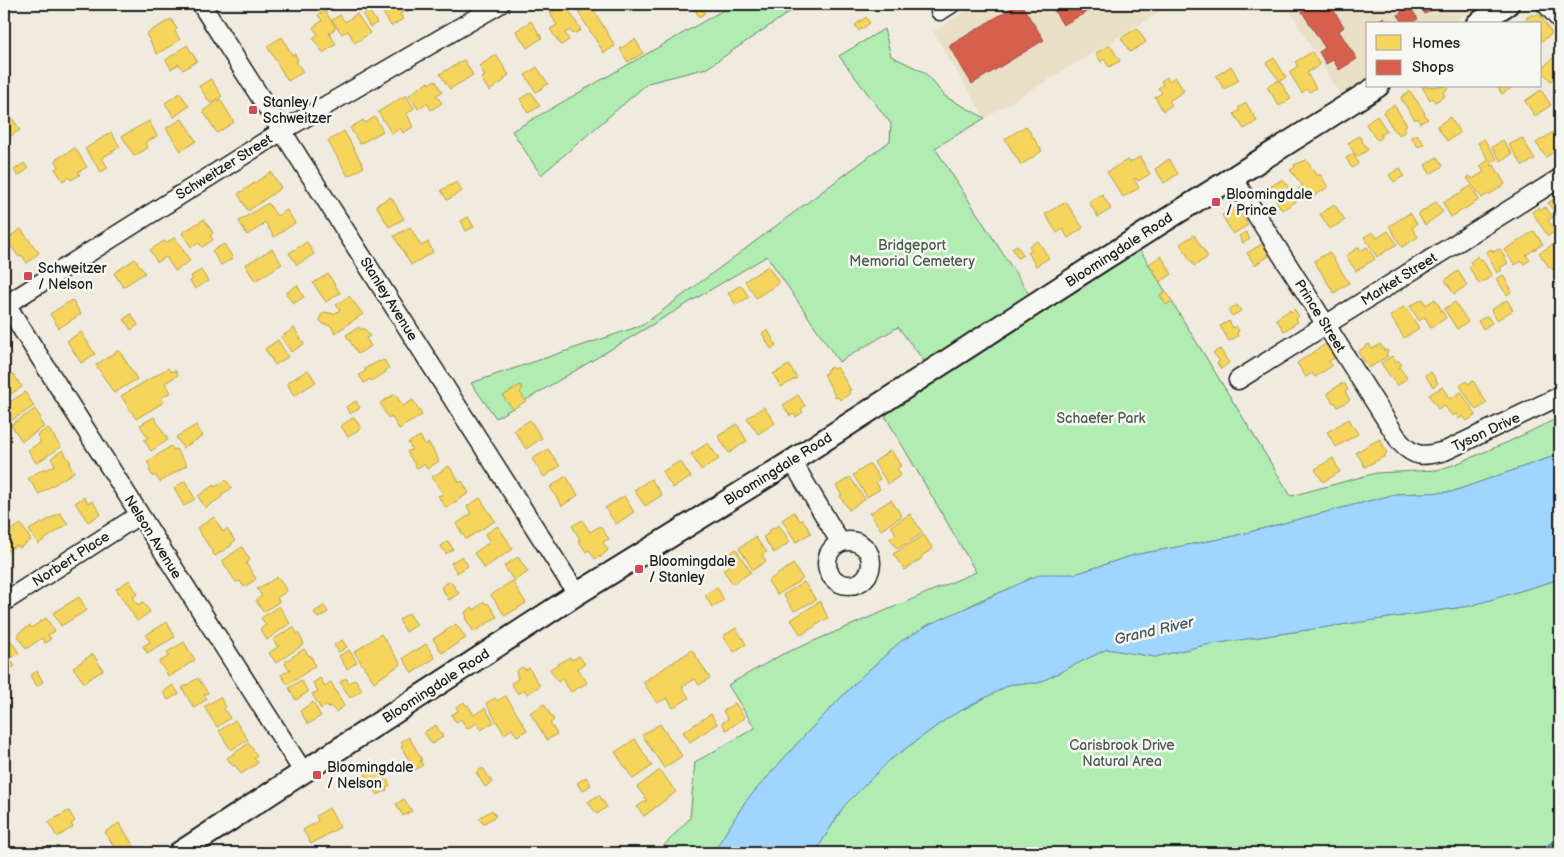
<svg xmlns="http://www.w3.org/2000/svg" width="1564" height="857" viewBox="0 0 1564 857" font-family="'Balsamiq Sans',sans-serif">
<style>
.built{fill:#e9dec6}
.green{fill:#b1edb3;stroke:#668468}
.water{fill:#9fd5fe;stroke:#6b8ba4}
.homes{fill:#f6d55c;stroke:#b59e49}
.shops{fill:#d6604d;stroke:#9e4c3e}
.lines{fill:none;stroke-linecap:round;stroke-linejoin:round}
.stream{stroke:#6b8ba4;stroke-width:4}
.minor-casing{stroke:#1c1c1c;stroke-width:21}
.major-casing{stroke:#1c1c1c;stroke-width:25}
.minor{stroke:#f6f6f2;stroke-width:18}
.major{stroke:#f6f6f2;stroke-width:21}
.poi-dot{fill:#d1495b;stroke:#f6f6f2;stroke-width:2}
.labels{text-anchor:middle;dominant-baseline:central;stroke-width:5;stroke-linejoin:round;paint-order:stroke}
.poi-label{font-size:14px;fill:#1c1c1c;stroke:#f6f6f2;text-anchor:start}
.street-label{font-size:14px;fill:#1c1c1c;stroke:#f6f6f2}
.park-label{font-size:14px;fill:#495b49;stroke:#f6f6f2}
.water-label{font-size:15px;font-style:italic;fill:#435460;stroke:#f6f6f2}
</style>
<rect width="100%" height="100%" fill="#f0ebde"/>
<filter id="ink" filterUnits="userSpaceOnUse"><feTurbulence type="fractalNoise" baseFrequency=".02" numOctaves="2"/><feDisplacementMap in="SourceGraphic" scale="10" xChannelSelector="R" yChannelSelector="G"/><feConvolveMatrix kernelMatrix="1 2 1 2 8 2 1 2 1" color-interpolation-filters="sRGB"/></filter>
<g filter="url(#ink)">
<g class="built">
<polygon points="977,4 1173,4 985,118 933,32"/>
<polygon points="1286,4 1482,4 1451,24 1368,24 1368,77 1340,95"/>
</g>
<g class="green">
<polygon points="734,4 799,4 800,5 707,68 648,83 541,175 512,131"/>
<polygon points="884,29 891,56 924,72 946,97 985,118 935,148 1034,302 930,369 898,327 839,362 767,256 496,418 471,383 643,325 890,141 891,124 839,56"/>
<polygon points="1140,250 1291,496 1376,473 1437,470 1456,464 1508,442 1560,417 1560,454 1451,492 1396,494 1230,537 1134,555 1075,574 1030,578 1015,587 983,599 960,611 928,625 900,642 861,677 802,738 745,802 713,853 657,853 690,818 695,762 755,728 728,685 781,655 976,572 884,414"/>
<polygon points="1560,579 1560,853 817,853 821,843 844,806 890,760 949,717 1011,684 1038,683 1107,649 1155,657 1205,645 1470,606"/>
</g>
<polygon class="water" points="1560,454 1560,579 1470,606 1205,645 1155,657 1107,649 1038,683 1011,684 949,717 890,760 844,806 821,843 817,853 713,853 745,802 802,738 861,677 900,642 928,625 1041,574 1075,574 1134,555 1230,537 1396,494 1451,492"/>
<g class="homes">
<polygon points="378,4 416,4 406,12 405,11 400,14 403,19 391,26"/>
<polygon points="565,4 581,30 573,34 570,30 565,33 569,40 561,45 550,29 557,25 550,13"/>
<polygon points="578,4 607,4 599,9 596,5 592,7 615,46 604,53 578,12 582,10"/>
<polygon points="700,5 705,13 699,17 694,8"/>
<polygon points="369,10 377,23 370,27 363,15"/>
<polygon points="325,11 336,28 329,33 336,44 323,53 313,38 318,35 313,27 322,21 318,15"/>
<polygon points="1539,13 1552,34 1540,42 1540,24 1522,24 1527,20 1526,18 1533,14 1534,16"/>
<polygon points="357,14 370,33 355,43 348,31 342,34 332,20 340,15 345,22"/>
<polygon points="866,17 870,23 859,31 855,25"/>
<polygon points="171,19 177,29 175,31 180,40 157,54 146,34"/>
<polygon points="531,21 542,38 527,48 516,31"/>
<polygon points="1137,28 1146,42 1130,52 1121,38"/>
<polygon points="282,37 292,55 295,54 298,60 296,61 303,72 288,81 267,46"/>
<polygon points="635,39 643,53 628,62 620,49"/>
<polygon points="187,45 197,61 183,70 179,64 171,69 166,60"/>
<polygon points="1110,45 1120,61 1109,67 1104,59 1101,62 1096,53"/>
<polygon points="1312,52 1320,65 1307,73 1316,88 1309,92 1307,89 1302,93 1289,72 1298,66 1295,62"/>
<polygon points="496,55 509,75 504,78 505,80 489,91 481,78 485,76 479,66"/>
<polygon points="1274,58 1286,77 1280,81 1266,63"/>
<polygon points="1553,58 1560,66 1560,73 1551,81 1540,70"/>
<polygon points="464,60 473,75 450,89 440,74"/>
<polygon points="1231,66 1239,80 1224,89 1216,76"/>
<polygon points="537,67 548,84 536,92 525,75"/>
<polygon points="1167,77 1169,81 1175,77 1184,91 1169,101 1172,105 1163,111 1155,97 1162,93 1158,88 1163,85 1161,81"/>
<polygon points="211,79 222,96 210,103 199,86"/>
<polygon points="435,80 442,92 436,95 442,103 431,110 427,103 418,109 409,95 428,82 429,84"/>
<polygon points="1279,80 1291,99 1279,106 1267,87"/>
<polygon points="1446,86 1448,89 1443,92 1445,96 1435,102 1432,98 1430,100 1422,87"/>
<polygon points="1497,86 1514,86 1502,94"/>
<polygon points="1541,90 1551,105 1535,116 1525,101"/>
<polygon points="1410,91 1425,113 1424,114 1428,119 1420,123 1417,118 1415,120 1402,100 1401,97"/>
<polygon points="531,92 540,106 528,113 520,99"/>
<polygon points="180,93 189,106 174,117 165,103"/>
<polygon points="406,95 414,108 407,114 413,127 403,133 400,128 392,134 378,112"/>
<polygon points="220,99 234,122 217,133 203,111"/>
<polygon points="1246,103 1257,121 1244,129 1234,114 1240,110 1238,108"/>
<polygon points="1394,105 1407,125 1403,127 1406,131 1399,135 1397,131 1395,132 1383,112"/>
<polygon points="8,112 20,130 6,139 4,136 4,115"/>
<polygon points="1377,116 1387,131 1381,135 1382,137 1378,140 1376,138 1375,138 1366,124"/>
<polygon points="375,117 383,131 360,144 350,128 363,120 365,123"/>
<polygon points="1450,117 1460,133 1447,141 1437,126"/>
<polygon points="182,119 196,141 181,151 166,128"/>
<polygon points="149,121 157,136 145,143 148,148 134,156 122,136"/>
<polygon points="1026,126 1042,151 1021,165 1005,139"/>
<polygon points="1558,129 1560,133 1560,148 1546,157 1536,143"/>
<polygon points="344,131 364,167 348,176 328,141"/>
<polygon points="111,132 120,147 102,158 108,168 101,172 85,149"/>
<polygon points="1417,134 1424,144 1418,147 1411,137"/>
<polygon points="1359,136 1368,150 1357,157 1348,143"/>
<polygon points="1522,138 1535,159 1523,166 1509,145"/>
<polygon points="1484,139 1497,159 1491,163 1492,166 1494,165 1505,184 1489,195 1488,194 1482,198 1467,178 1470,176 1472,179 1484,172 1480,166 1489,160 1478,143"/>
<polygon points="1503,140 1512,154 1501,161 1492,147"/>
<polygon points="75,148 87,167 78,172 80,175 71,180 69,177 63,181 55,169 59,167 55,160"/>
<polygon points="1354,153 1358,164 1352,168 1346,158"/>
<polygon points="1140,157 1150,174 1138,181 1136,178 1134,179 1139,188 1123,197 1107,172 1127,160 1129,163"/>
<polygon points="1437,157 1443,166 1430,174 1425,165"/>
<polygon points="1169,159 1178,174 1164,183 1155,169"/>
<polygon points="1306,160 1317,176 1320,174 1328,187 1306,201 1298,189 1303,186 1290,170 1295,167 1294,165"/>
<polygon points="24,163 28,169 18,176 14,170"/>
<polygon points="1400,168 1404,176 1394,182 1389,175"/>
<polygon points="271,172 281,188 248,211 238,194"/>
<polygon points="1283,179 1297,201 1282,210 1268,188"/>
<polygon points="457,182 462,191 447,200 441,190"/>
<polygon points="1471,186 1479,200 1451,217 1443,203"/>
<polygon points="1102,194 1111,209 1098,217 1089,202"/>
<polygon points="1560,195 1560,220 1548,203"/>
<polygon points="391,197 404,219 389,227 376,205"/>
<polygon points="1066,202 1083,228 1068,238 1063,229 1057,233 1045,214"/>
<polygon points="1436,202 1443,212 1425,225 1418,214"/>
<polygon points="268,203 277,216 287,210 295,223 274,237 265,222 262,224 263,225 247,235 239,221"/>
<polygon points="1334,204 1345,220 1330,229 1320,214"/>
<polygon points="1237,206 1248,225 1233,234 1222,215"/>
<polygon points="1539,207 1541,210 1545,207 1553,217 1548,220 1555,231 1548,236 1532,212"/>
<polygon points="1410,213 1417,224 1412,228 1418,237 1402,247 1389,226"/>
<polygon points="468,217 474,227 466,231 461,221"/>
<polygon points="204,219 213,233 210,235 213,240 202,247 199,243 191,247 182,233"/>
<polygon points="410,227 421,246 428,242 433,252 411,265 394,236"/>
<polygon points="21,229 39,253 27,263 22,255 19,257 6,239"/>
<polygon points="1388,231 1397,244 1377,257 1364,237 1373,232 1377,238"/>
<polygon points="1534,231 1543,244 1526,255 1530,260 1524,264 1522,261 1515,265 1504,250"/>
<polygon points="1246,232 1250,239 1243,243 1239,236"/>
<polygon points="1194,235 1208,257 1194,266 1180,244"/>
<polygon points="175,237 190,261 175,271 166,257 157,262 150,250 164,241 166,243"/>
<polygon points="1038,241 1049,258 1036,266 1028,252 1032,250 1029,246"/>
<polygon points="307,242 314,254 297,265 289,253"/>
<polygon points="224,244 233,258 221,265 212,251"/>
<polygon points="1262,244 1269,256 1255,265 1247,253"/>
<polygon points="1017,245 1023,255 1018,258 1012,248"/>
<polygon points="1552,245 1560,258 1560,268 1559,269 1558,267 1553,270 1550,266 1549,267 1539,253"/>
<polygon points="1359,247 1361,251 1367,247 1375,259 1356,271 1346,256"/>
<polygon points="272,249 282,264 255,281 245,265"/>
<polygon points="1491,249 1493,252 1500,249 1508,263 1500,268 1502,270 1497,273 1486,252"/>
<polygon points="1329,252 1349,283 1334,293 1314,261"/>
<polygon points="1161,256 1172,274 1160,282 1149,264"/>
<polygon points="1478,256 1480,260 1482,259 1492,276 1479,284 1469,267 1472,265 1470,262"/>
<polygon points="135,259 145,273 123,287 114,273"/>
<polygon points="768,266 779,283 756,298 745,281"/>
<polygon points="201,270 208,281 195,289 190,281 193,279 191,276"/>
<polygon points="1458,271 1467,285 1454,294 1445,280"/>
<polygon points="328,274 340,293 326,302 313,283"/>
<polygon points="1503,275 1511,289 1509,289 1511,292 1507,295 1496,279"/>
<polygon points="297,285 304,297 293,304 286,293"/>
<polygon points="741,285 749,297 736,305 728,293"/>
<polygon points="1166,291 1172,301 1166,305 1160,295"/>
<polygon points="349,296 363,314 335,333 331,326 323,324 320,320 321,315 325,312 334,314 340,310 336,305"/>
<polygon points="1423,299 1426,305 1435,299 1446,318 1431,328 1425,317 1419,321 1410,306"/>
<polygon points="72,300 81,314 59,328 50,314"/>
<polygon points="1507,300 1513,310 1497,320 1491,310"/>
<polygon points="1455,302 1468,322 1457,329 1444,309"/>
<polygon points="1237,305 1241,311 1232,316 1228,310"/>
<polygon points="1405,306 1419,328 1404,338 1390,316"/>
<polygon points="1294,309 1299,316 1296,319 1298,322 1284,331 1276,319 1290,310 1291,312"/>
<polygon points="131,314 138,325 131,330 124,319"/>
<polygon points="1487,316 1492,323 1483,329 1478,321"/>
<polygon points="1229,321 1233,328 1236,326 1239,331 1237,333 1238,336 1229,341 1220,326"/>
<polygon points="359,327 361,330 364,328 370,336 366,338 371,346 358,354 346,335"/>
<polygon points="294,328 304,344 291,352 281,337"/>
<polygon points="768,330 776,345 771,349 762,333"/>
<polygon points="81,332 95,354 81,363 67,341"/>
<polygon points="278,340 288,357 275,365 265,349"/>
<polygon points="1326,344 1335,358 1329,361 1332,366 1315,377 1312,373 1306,377 1297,363"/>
<polygon points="1369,344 1372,349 1380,344 1385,351 1387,350 1388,352 1386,354 1388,356 1369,368 1358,352"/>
<polygon points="1220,349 1229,363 1221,369 1217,363 1220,361 1213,353"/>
<polygon points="119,350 137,379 114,393 96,365"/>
<polygon points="1392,356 1396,362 1398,360 1402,365 1399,367 1407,378 1397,386 1381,363"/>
<polygon points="384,360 389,368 385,371 386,372 371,381 370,379 364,383 359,375 366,371 364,369 379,361 380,362"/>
<polygon points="789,365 797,378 781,387 773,374"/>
<polygon points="831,367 833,369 837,367 851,390 848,391 850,394 840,400 838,397 836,398 824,374 827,372 826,370"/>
<polygon points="168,368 171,372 175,370 178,375 165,383 171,392 161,398 164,402 136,419 121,396"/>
<polygon points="308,370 316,382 294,396 287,383"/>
<polygon points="1431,372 1438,383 1433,387 1425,375"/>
<polygon points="13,374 22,387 4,398 4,380"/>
<polygon points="1466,381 1468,384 1473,381 1487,403 1476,410 1460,386"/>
<polygon points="1341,384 1345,384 1348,390 1345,392 1350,400 1338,407 1335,402 1333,403 1327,393"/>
<polygon points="520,385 523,389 520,392 526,401 513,409 503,396"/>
<polygon points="1442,387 1450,399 1461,392 1476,415 1467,421 1463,416 1459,419 1456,414 1452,416 1444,405 1438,409 1429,395"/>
<polygon points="25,392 34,406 9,422 4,413 4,406"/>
<polygon points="395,394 403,406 413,400 422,415 399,429 391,416 388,418 380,403"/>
<polygon points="798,395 805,406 801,409 803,412 796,417 794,414 790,416 783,405"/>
<polygon points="356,401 360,408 350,414 346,407"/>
<polygon points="764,407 775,423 758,434 747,418"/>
<polygon points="35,409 41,418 39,420 44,427 22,441 11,425"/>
<polygon points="154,417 168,440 151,451 144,440 148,438 140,425"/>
<polygon points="354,417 361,428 348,437 341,426"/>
<polygon points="1349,419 1358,434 1336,447 1327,432"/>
<polygon points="530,420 542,438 526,449 514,430"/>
<polygon points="737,424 747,441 729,453 718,436"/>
<polygon points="196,425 203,436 183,448 176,437"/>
<polygon points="48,428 61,447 36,463 28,450 41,442 37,435"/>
<polygon points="420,436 425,445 429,443 439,461 427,469 424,464 417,468 407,452 412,449 408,443"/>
<polygon points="1380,439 1387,453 1385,454 1385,456 1365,467 1356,452"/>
<polygon points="708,443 719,459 701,470 691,454"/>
<polygon points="171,446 174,450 176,449 187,465 160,482 155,475 153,477 149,470 151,468 147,462"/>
<polygon points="548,449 560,466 544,477 532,459"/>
<polygon points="63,450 71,463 69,464 74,472 39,494 28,478 45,468 46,470 55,465 51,458"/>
<polygon points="891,450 901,466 897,469 901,475 888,484 874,462"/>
<polygon points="1333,458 1340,472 1323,482 1315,469"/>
<polygon points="680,461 691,477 673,488 662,472"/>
<polygon points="870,464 880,479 876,482 880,489 867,497 853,475"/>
<polygon points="449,466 460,483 462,481 469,493 446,508 438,496 443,494 432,477"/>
<polygon points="566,476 578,495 562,506 550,487"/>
<polygon points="850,477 865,499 849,510 840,496 842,495 836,486"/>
<polygon points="651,479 662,495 645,506 634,490"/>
<polygon points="226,480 232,488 221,495 222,497 205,508 198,496 214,485 215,487"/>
<polygon points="185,481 195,499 184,506 174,488"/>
<polygon points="624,496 634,512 616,524 605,508"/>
<polygon points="84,497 88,503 92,501 101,514 88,522 75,503"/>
<polygon points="480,498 495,521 466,539 456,524 471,514 467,506"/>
<polygon points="891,500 902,516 881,530 870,513"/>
<polygon points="794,512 800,521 803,520 811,533 796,542 782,520"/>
<polygon points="60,513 68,524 38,544 29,530"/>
<polygon points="910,514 923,533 897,549 890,538 896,534 891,526"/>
<polygon points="214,517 223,532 227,529 235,541 231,543 232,545 215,556 197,528"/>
<polygon points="582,520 590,532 600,526 609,539 603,542 608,550 600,558 599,556 595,559 589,550 586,552 578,540 580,539 572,526"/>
<polygon points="21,524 31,540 19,548 17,545 4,553 4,528 7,533"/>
<polygon points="779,525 790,542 774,553 763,537 769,533 768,531"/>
<polygon points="498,526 513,549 484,568 474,553 490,542 485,534"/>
<polygon points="924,535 933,549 921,556 922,558 905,570 893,554"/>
<polygon points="755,537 767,552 762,555 766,561 753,570 739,548"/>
<polygon points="448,541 453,549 446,554 441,546"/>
<polygon points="242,547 250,560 246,563 256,579 244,587 240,581 236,582 222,561"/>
<polygon points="736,549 751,572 733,584 723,570 731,564 726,556"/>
<polygon points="462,556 468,566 457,573 451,563"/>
<polygon points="518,557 528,572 514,581 504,566"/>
<polygon points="793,564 803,579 777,595 768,581"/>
<polygon points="278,577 287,591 277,598 279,602 263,612 256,600 262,596 257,589"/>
<polygon points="129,580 138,594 133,597 138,605 143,602 150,612 137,621 116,589"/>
<polygon points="450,581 459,593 449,600 441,587"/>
<polygon points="512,581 526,603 505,616 491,595"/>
<polygon points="804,582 816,600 794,611 783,595"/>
<polygon points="717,587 724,600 712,607 705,595"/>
<polygon points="79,597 87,610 61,626 53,613"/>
<polygon points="820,601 828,618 801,635 791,620"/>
<polygon points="484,602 486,604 488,603 497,617 474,632 465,618 467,617 465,612 472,607 474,610"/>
<polygon points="279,606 290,623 267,640 260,629 266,625 261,618"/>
<polygon points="324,606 328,612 318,618 314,612"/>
<polygon points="409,613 417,625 406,632 399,620"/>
<polygon points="46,618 55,631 48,635 51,639 45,643 42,638 26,649 17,634 30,625 31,628"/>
<polygon points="167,622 175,637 147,653 143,646 150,642 146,635"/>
<polygon points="456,624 466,638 442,653 433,639"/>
<polygon points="293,627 297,633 299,634 304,644 276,663 269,653 279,646 277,646 274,641 274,639"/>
<polygon points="736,628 746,644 734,652 723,636"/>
<polygon points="381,634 401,664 374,682 354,652"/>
<polygon points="342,640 347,647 339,652 334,645"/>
<polygon points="11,641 19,653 10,659 15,666 7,671 4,666 4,645"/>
<polygon points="184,642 195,660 169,677 159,662 169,656 167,652"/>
<polygon points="426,644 435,658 412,673 403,658 414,650 415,651"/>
<polygon points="304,649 308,655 311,656 315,666 288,685 281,675 291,669 288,668 285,664 286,661"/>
<polygon points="349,650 357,662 347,669 339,656"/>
<polygon points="692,650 710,678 699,685 695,679 682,687 689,698 673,708 667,698 657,703 643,682"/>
<polygon points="93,654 103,670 84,683 73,667"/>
<polygon points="579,656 585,664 578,668 587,683 571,692 562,679 558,682 550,669 570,657 572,660"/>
<polygon points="523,667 525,670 529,668 540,686 527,694 525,690 518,694 511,683 518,679 516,671"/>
<polygon points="37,671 43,682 37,686 30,676"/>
<polygon points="198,678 208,693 204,695 207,699 194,708 182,688"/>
<polygon points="320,678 325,686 331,682 344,706 336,712 330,706 328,708 327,705 321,709 312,694 318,691 313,683"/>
<polygon points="346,678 349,683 355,679 362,690 350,698 340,682"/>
<polygon points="301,680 308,692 296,700 289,688"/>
<polygon points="173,685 179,694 168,700 163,692"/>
<polygon points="506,696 527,730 517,736 512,729 504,734 486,703 495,698 497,701"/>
<polygon points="220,697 226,707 224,709 230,718 217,727 204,707"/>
<polygon points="313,702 321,716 308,724 300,711"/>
<polygon points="464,702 466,706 468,705 474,715 485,708 494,722 481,730 477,723 467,729 461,719 456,722 451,715 458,711 456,707"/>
<polygon points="735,703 745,718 726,730 722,723 728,719 723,711"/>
<polygon points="544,704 554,720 550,723 557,734 547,740 530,713"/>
<polygon points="711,714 717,724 690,742 683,732"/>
<polygon points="235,720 248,740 231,750 219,731"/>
<polygon points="660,724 682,756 664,768 642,735"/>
<polygon points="436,725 443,737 432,744 424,732"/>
<polygon points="409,737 422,760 420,761 423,765 415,770 401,747 403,746 401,742"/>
<polygon points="635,739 652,766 633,779 615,752"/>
<polygon points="249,743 257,756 254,758 258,763 241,774 235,765 233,766 227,758"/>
<polygon points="378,766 390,785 386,788 387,790 378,795 365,774"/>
<polygon points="483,768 492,782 485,787 476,772"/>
<polygon points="660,770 676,792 644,816 637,807 647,800 637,787"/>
<polygon points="586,777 591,785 582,791 577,783"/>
<polygon points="599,795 607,807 597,814 588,802"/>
<polygon points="404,799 412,811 403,816 396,804"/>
<polygon points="329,808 340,827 311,844 303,830 318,821 316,816"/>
<polygon points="492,810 496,816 483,824 479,818"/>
<polygon points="69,811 75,821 71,824 73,827 57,837 48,822"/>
<polygon points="119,823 135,848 127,853 118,853 105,832"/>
<polygon points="96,846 99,850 101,848 105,853 89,853 88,851"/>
<polygon points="255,847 257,850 261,847 265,853 251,853 249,851"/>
</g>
<g class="shops">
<polygon points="1018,4 1021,4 1044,40 972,84 949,46"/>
<polygon points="1050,4 1089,4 1092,9 1063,25"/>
<polygon points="1297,4 1330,4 1344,27 1339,31 1357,59 1339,70 1333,60 1326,64 1319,52 1325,48"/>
<polygon points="1406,4 1408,4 1418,19 1414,21 1416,24 1404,24 1398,15 1402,12 1399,8"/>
<polygon points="1419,4 1439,4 1440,5 1425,14"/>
<polygon points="1384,17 1391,24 1375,24 1374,23"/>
</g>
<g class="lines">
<polyline class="stream" points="1540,853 1560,837"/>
<defs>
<g id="minor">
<polyline points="201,4 577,594"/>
<polyline points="1546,4 1560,20"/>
<polyline points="940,11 951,4"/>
<path d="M1233,178L1400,442C1416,459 1424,456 1445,451L1560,396"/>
<polyline points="4,301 304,773"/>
<polyline points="4,306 282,131 500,4"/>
<polyline points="1238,380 1560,178"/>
<polyline points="792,461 840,542"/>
<circle cx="849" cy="563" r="22"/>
<polyline points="4,602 139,515"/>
</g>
<g id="major">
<polyline points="1477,24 1508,4"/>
<polyline points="179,853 577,594 792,461 1104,259 1378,86"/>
</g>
</defs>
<use href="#minor" class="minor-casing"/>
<use href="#major" class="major-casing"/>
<use href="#minor" class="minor"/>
<use href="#major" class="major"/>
</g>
</g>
<g class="poi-dot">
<rect x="248" y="105" width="10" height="10" rx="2.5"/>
<rect x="1211" y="197" width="10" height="10" rx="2.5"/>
<rect x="23" y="271" width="10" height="10" rx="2.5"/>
<rect x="634" y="564" width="10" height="10" rx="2.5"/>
<rect x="312" y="770" width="10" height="10" rx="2.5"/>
</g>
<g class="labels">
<g class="poi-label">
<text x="263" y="102">Stanley /<tspan x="263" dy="16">Schweitzer</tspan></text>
<text x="1226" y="194">Bloomingdale<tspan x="1226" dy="16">/ Prince</tspan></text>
<text x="38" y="268">Schweitzer<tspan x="38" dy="16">/ Nelson</tspan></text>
<text x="649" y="561">Bloomingdale<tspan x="649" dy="16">/ Stanley</tspan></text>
<text x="327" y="767">Bloomingdale<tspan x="327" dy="16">/ Nelson</tspan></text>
</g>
<g class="street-label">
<text transform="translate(224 167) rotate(-32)">Schweitzer Street</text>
<text transform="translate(1119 250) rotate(-33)">Bloomingdale Road</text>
<text transform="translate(1399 279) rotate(-32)">Market Street</text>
<text transform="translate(389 299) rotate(58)">Stanley Avenue</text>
<text transform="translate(1320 316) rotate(58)">Prince Street</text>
<text transform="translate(1486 432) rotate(-25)">Tyson Drive</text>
<text transform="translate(778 469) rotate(-32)">Bloomingdale Road</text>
<text transform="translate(153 537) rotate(58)">Nelson Avenue</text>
<text transform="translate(71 559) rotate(-33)">Norbert Place</text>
<text transform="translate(436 686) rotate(-33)">Bloomingdale Road</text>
</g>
<g class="park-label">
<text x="912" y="245">Bridgeport<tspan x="912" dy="16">Memorial Cemetery</tspan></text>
<text x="1101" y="418">Schaefer Park</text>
<text x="1122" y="745">Carisbrook Drive<tspan x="1122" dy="16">Natural Area</tspan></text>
</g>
<g class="water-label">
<text transform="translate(1154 631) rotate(-13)">Grand River</text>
</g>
</g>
<rect width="1564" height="857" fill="none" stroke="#f6f6f2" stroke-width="20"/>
<rect x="10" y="10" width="1544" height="837" fill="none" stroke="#1c1c1c" stroke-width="2" filter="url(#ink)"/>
<rect x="1366" y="22" width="175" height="65" fill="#f6f6f2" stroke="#9f9f9c"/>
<rect x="1376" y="35" width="25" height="15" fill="#f6d55c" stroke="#9f9f9c"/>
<text x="1412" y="48" font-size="15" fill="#1c1c1c">Homes</text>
<rect x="1376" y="60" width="25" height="15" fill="#d6604d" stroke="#9f9f9c"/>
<text x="1412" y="72" font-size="15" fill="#1c1c1c">Shops</text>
</svg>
